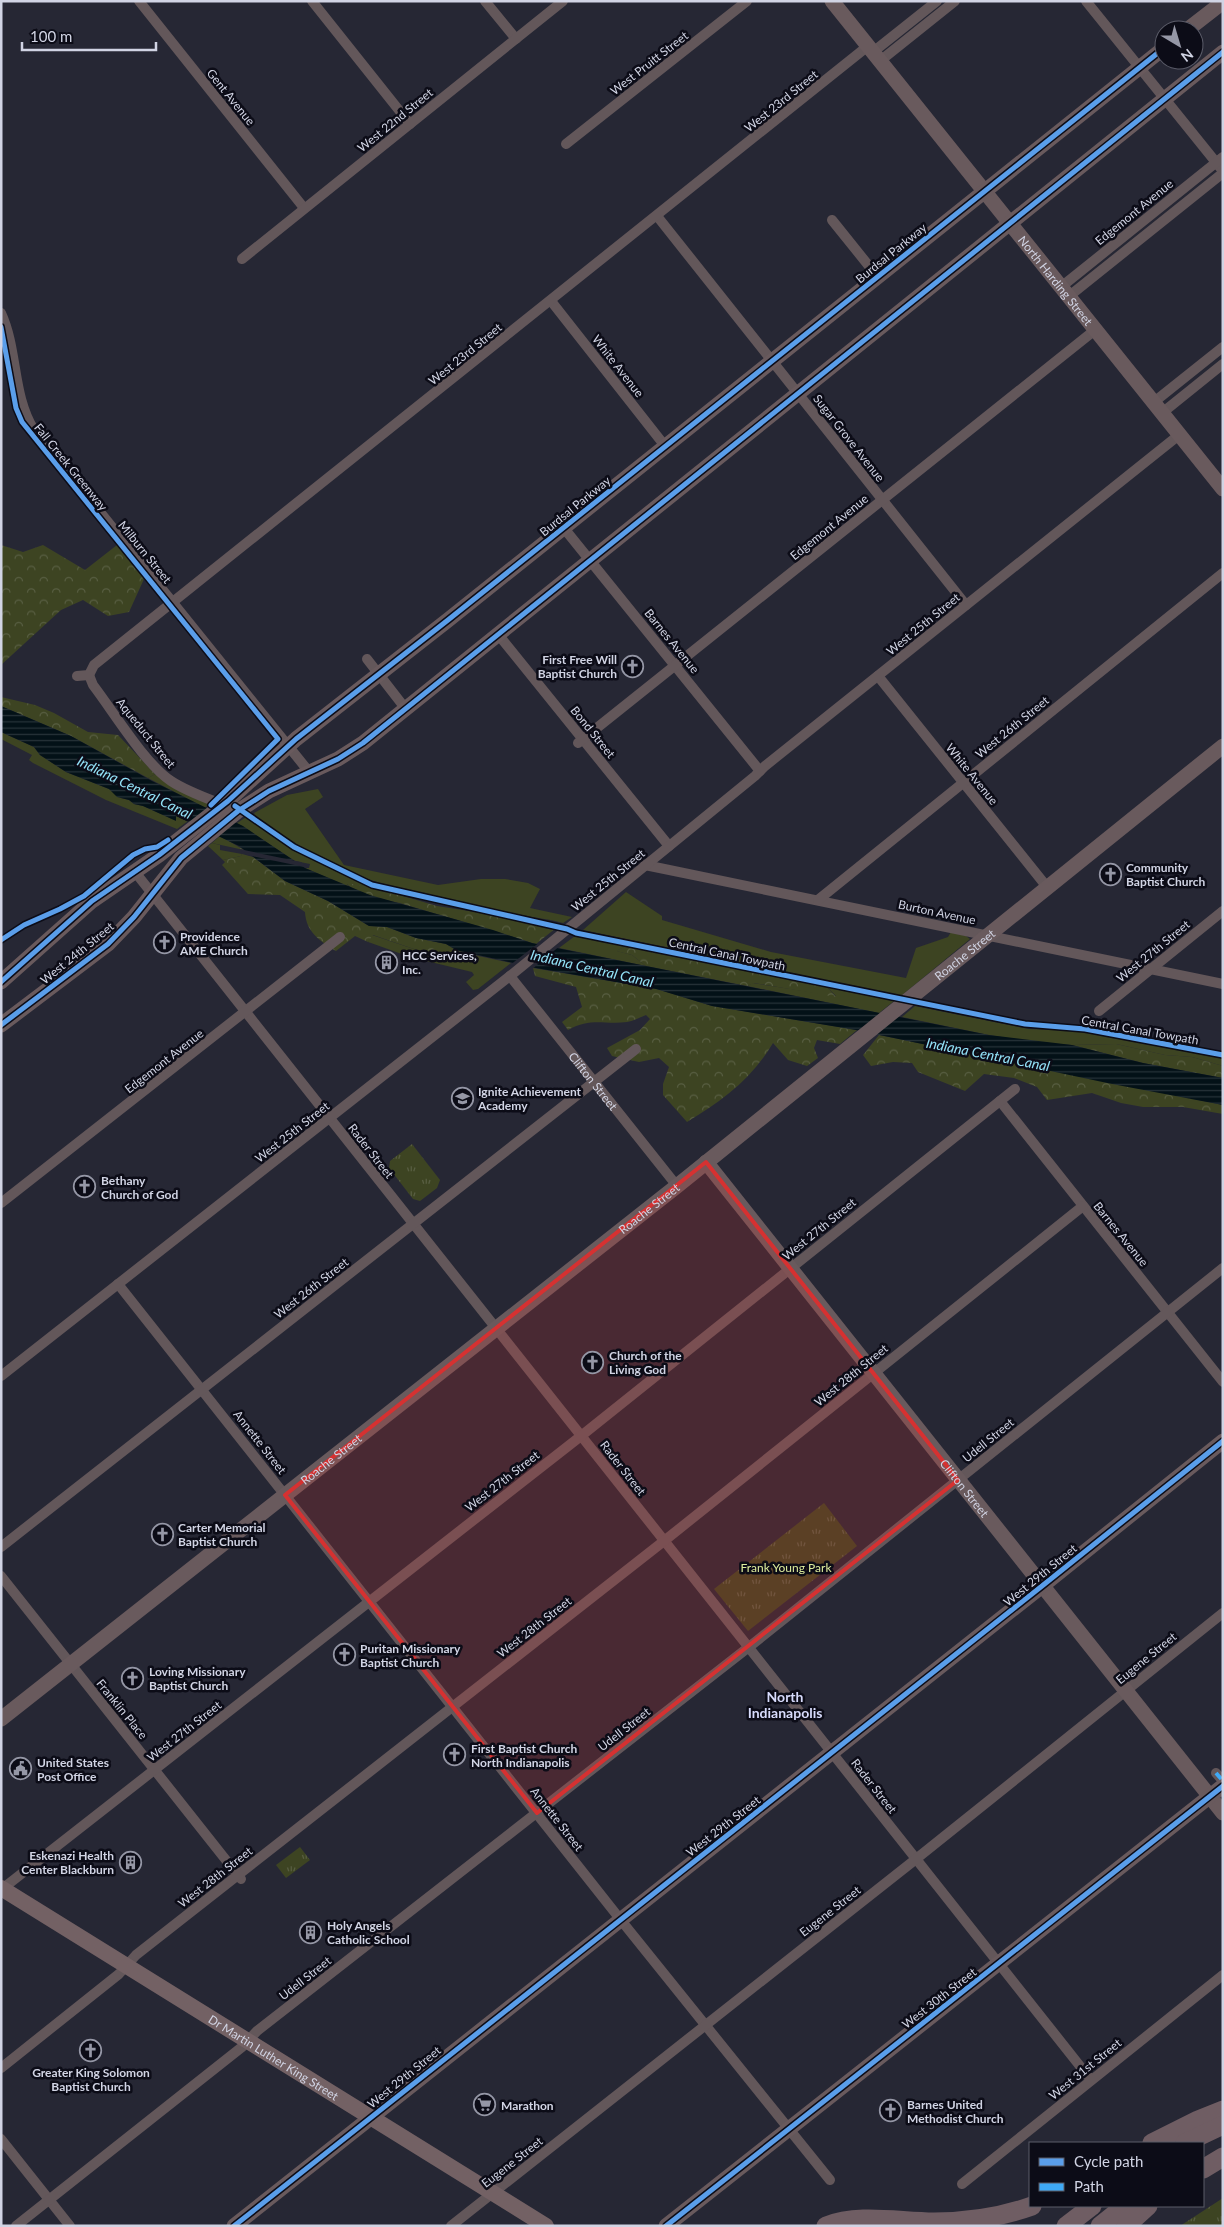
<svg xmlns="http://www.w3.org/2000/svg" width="1224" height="2227" viewBox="0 0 1224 2227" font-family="Lato,sans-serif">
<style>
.grass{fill:#3d4422}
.forest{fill:url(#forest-crowns)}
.park{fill:url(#park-tufts)}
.water{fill:url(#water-rules)}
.pier{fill:#262734}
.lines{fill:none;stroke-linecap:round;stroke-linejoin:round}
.street{stroke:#63575a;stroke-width:10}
.secondary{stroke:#695a5d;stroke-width:15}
.primary{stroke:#736164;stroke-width:16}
.highway{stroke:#6f5d63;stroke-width:19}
.quiet{stroke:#3fa9f5;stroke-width:4;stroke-dasharray:8 4;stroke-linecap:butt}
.cycleway-casing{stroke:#0c0c17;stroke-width:8}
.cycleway{stroke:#5a9eea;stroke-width:5}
.marked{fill:#d63131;fill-opacity:0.2;stroke:#d63131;stroke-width:4;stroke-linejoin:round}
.labels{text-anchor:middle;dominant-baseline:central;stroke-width:5;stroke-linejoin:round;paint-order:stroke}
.street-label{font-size:12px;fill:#d1d4e4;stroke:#0c0c17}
.poi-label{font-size:12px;font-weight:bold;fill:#d1d4e4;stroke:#0c0c17;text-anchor:start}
.park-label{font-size:12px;fill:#ddec9c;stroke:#0c0c17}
.water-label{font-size:14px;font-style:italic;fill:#94e3f9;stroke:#0c0c17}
.neighbourhood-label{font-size:14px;font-weight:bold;fill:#d7dbfc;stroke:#0c0c17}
</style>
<defs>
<pattern id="forest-crowns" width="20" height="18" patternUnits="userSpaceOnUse" patternTransform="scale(1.25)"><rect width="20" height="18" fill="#3d4422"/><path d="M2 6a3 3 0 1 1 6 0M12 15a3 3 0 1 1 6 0" fill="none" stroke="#585e42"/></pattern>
<pattern id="park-tufts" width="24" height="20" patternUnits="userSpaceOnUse" patternTransform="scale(1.25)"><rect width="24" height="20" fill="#3d4422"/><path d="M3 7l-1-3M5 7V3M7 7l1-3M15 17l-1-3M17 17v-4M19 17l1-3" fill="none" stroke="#585e42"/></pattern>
<pattern id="water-rules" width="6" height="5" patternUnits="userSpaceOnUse" patternTransform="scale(1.25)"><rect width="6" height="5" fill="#031117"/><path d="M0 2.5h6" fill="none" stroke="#273339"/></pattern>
</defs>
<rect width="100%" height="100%" fill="#262734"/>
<g class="grass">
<polygon points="1,732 34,747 40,755 66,772 109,789 121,798 129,800 134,804 143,806 175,820 176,816 188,821 177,829 106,800 33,763 29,760 32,755 1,739"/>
<polygon points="155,774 210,803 205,808 148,778"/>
<path d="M318,789L323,797L305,809L344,865L438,885L481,879H505L528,883L540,889L530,908L572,917L563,923C550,919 535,918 522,915C473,905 424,897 377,882C333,868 293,843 256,817L254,813L287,795Z"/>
<path d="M248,816C285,847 327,867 372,887L347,884L349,887L305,868H309L310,864L295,861L237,823Z"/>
<polygon points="212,843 220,845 220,850 242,854 241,856 223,860 208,846"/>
<polygon points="626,892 662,916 662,920 771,952 906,978 916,948 948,937 951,932 966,936 970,939 901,996 583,930"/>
<polygon points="372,935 417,950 439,956 450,954 464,959 474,955 511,963 478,989 473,990 466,982 474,975 472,972 410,957 371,943 368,942"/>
<polygon points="575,936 585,937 626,946 617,951 632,955 646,966 559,948"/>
<polygon points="753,983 836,996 827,987 894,1001 879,1013 747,986"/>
<polygon points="915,1006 1029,1029 1086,1031 1223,1057 1223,1066 1192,1057 1165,1055 1116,1044 1072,1045 1034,1042 989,1035 902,1017"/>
</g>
<g class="forest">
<polygon points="1,545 23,552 43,545 85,570 117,545 144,579 129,612 108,616 83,600 61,610 1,665"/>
<polygon points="1,697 35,705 54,713 88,732 118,735 155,774 148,778 71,736 1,706"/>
<polygon points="220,836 244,850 212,843"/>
<path d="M242,854L253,857L285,881L328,901L369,926L387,927L416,938L446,944L456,950L474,955L464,959L450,954L439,956L417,950L373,935L368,942L355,936L336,951C320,941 306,932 305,912L280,895L248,894L222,865L225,862L223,860L241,856Z"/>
<path d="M346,883L372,887L437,906L507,917L556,928L536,944L532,943C489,929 446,917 403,904C386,899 359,897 346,883Z"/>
<polygon points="626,946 827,987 836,997 754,983 747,986 646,966 632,955 616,951"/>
<path d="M533,968L657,989L712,1006L857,1030L840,1044L817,1040L814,1048L818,1058L807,1066L788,1060L773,1043C752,1079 722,1101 687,1122L663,1095V1084L669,1067L659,1058L639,1062L612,1056L607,1048L640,1030L650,1019L646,1015C640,1017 634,1021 627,1022C604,1025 591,1017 568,1030L562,1022L582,1007L576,987L535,976Z"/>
<polygon points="879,1035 1223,1105 1223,1114 1183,1107 1143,1107 1121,1103 1092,1093 1047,1100 1037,1087 1014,1078 984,1074 965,1091 918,1072 912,1063 893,1062 871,1066 863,1055"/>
<polygon points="1116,1044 1165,1055 1192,1057 1223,1066 1223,1078 1143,1063 1072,1045"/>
</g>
<g class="park">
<polygon points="412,1144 440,1180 437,1188 420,1201 413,1199 389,1168 390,1161"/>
<polygon points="824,1503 857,1546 748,1631 714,1589"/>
<polygon points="300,1847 310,1860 286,1878 276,1865"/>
<polygon points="1223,2198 1223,2226 1180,2226"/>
</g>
<polygon class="water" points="1,706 71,736 152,781 243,826 305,868 370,895 493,930 532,943 989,1035 1072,1045 1143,1063 1223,1078 1223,1105 1112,1084 856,1030 712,1006 656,989 536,968 456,950 446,944 416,938 387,927 369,926 328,901 285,881 239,846 176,816 176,821 143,806 134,804 129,800 117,797 109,789 66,772 40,755 34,747 1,732"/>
<g class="pier">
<polygon points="239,849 301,862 309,868 247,855"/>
<polygon points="540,942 561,945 531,970 510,965"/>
</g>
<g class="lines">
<g class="street">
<polyline points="139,1 304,208"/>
<polyline points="312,1 410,124"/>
<polyline points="485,1 516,39"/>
<polyline points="1086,1 1223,171"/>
<polyline points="873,52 937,1"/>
<polyline points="880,61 955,1"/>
<polyline points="566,144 747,1"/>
<polyline points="657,216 966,605"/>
<polyline points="832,220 877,276"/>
<polyline points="242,259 563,1"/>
<polyline points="1061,287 1223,157"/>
<polyline points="1068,297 1223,173"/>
<polyline points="551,301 665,446"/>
<path d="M1,313C18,350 12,395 34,430L310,773"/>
<polyline points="1154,402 1223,347"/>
<polyline points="1162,413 1223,364"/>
<polyline points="563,527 760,771"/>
<polyline points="497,633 669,846"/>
<polyline points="367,659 405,708"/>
<path d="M89,675L93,685C113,711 145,764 171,781C186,791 206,798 224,805"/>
<polyline points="77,676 89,675 94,665 868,46"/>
<polyline points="878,676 1047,887"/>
<polyline points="578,743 1095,330"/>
<polyline points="645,865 1223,984"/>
<polyline points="135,872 1091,2080"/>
<polyline points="818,900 1223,573"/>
<path id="s1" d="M510,976L677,1186"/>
<polyline points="1099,1011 1223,911"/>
<polyline points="1000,1101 1223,1382"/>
<polyline points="1,1203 340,937"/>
<polyline points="118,1284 620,1919 830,2180"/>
<polyline points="1,1376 510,976 755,776 765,766 1179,435"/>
<polyline points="1,1547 636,1049"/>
<polyline points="1,1576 241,1879"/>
<polyline points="1216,1773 1223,1781"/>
<polyline points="2,1889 581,1436 1015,1089"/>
<polyline points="1,2068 119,1974 136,1955 664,1541 1083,1206"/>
<polyline points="1,2139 70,2226"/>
<polyline points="962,2184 1223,1975"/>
<polyline points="16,2226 242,2047 257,2031 754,1643 1223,1268"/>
<polyline points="451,2226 911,1863 1223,1613"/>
</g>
<g class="secondary">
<path id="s2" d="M832,1L1223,489"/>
<polyline points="1187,30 1223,2"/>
<polyline points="1,982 92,901 159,855 228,801 296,739 448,620 1164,48"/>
<polyline points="1,1025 108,944 134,917 181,858 238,811 269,791 338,759 363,743 1223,52"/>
<path id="s3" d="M706,1162L1223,1813"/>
<path id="s4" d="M1,1719L677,1186L1223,746"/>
<polyline points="234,2226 1042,1586 1223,1441"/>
<polyline points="666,2226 1223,1786"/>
</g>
<path class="primary" id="s5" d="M1,1888L546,2226"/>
<g class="highway">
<polyline points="1152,2143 1198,2120 1223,2110"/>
<polyline points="1185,2143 1223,2125"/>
<polyline points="1203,2169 1223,2157"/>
<path d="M826,2226C859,2213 899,2222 934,2222C967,2222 1001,2217 1032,2206"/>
<polyline points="1066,2226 1092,2206"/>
<polyline points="1100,2226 1125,2206"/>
<polyline points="1126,2226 1148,2206"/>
</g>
<polyline class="quiet" points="1216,1773 1223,1781"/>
<defs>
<g id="cycleway">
<polyline points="1,327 16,408 22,422 278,739 211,805"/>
<polyline points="235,806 294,847 372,885 567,929 576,933 1025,1024 1085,1029 1223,1055"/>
<polyline points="1,940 24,925 60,909 84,896 133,855 145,849 157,847 168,840"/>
<polyline points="1,982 92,901 159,855 228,801 296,739 448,620 1164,48"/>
<polyline points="1,1025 108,944 134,917 181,858 238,811 269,791 338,759 363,743 1223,52"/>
<polyline points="234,2226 1042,1586 1223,1441"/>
<polyline points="666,2226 1223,1786"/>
</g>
</defs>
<use href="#cycleway" class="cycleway-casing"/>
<use href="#cycleway" class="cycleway"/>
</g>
<path class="marked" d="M706,1162L958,1480L537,1813L285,1495Z"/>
<defs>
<symbol id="church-ring" viewBox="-11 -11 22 22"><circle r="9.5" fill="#0c0c17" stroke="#9597a6" stroke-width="1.5"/><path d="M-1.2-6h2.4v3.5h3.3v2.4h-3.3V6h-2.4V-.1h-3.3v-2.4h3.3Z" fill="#9597a6"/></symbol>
<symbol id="building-ring" viewBox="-11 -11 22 22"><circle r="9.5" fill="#0c0c17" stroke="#9597a6" stroke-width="1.5"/><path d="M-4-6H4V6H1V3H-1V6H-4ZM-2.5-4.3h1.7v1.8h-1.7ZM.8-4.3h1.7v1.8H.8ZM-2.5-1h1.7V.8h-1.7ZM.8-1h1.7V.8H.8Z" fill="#9597a6"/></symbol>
<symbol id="school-ring" viewBox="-11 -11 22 22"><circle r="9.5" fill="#0c0c17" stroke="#9597a6" stroke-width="1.5"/><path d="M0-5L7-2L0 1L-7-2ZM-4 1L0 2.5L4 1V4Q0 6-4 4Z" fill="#9597a6"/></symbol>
<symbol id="civic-ring" viewBox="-11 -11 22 22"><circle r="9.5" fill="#0c0c17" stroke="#9597a6" stroke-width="1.5"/><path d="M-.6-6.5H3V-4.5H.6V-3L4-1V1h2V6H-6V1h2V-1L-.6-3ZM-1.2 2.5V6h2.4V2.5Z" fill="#9597a6"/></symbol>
<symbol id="supermarket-ring" viewBox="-11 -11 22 22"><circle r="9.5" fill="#0c0c17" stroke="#9597a6" stroke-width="1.5"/><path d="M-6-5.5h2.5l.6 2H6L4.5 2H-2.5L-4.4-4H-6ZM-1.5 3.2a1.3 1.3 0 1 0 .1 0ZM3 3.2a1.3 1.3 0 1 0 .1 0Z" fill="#9597a6"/></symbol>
</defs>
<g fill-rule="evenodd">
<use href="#church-ring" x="620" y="654" width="25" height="25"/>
<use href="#church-ring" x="1098" y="862" width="25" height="25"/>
<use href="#church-ring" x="152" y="930" width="25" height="25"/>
<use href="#building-ring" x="374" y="950" width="25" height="25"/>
<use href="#school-ring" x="450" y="1086" width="25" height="25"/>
<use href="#church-ring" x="72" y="1174" width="25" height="25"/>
<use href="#church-ring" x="580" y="1350" width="25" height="25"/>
<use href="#church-ring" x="150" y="1522" width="25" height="25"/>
<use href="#church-ring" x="332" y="1642" width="25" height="25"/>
<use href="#church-ring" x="120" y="1666" width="25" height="25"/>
<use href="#church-ring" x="442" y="1742" width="25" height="25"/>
<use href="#civic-ring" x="8" y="1756" width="25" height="25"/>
<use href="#building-ring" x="118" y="1850" width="25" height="25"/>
<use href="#building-ring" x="298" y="1920" width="25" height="25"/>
<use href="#church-ring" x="78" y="2038" width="25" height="25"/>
<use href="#supermarket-ring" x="472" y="2092" width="25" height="25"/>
<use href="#church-ring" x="878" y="2098" width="25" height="25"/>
</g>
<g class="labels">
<g class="street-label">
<text transform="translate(649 63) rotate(-38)">West Pruitt Street</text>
<text transform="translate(231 97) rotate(51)">Gent Avenue</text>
<text transform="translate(781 101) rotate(-39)">West 23rd Street</text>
<text transform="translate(395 120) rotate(-39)">West 22nd Street</text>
<text transform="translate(1134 212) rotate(-39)">Edgemont Avenue</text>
<text transform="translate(891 253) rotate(-39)">Burdsal Parkway</text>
<text stroke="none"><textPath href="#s2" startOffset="358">North Harding Street</textPath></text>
<text transform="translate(465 354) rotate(-39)">West 23rd Street</text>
<text transform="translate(618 366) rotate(52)">White Avenue</text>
<text transform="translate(849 438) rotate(52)">Sugar Grove Avenue</text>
<text transform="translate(71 467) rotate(51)">Fall Creek Greenway</text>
<text transform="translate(575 506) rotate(-39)">Burdsal Parkway</text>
<text transform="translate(829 527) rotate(-39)">Edgemont Avenue</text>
<text transform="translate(145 552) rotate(51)">Milburn Street</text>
<text transform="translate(923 624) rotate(-39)">West 25th Street</text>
<text transform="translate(672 641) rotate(51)">Barnes Avenue</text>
<text transform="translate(1012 727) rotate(-39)">West 26th Street</text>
<text transform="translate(593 732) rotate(51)">Bond Street</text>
<text transform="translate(146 733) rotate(51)">Aqueduct Street</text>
<text transform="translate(972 774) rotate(51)">White Avenue</text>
<text transform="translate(608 880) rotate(-39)">West 25th Street</text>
<text transform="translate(937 912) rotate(12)">Burton Avenue</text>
<text transform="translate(1153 951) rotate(-39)">West 27th Street</text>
<text transform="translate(77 953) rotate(-39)">West 24th Street</text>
<text transform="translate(727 954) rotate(12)">Central Canal Towpath</text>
<text stroke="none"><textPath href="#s4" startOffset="1230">Roache Street</textPath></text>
<text transform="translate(1140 1030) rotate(10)">Central Canal Towpath</text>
<text transform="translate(164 1061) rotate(-38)">Edgemont Avenue</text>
<text stroke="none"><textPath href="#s1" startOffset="134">Clifton Street</textPath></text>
<text transform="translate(292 1132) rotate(-38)">West 25th Street</text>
<text transform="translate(371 1151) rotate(52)">Rader Street</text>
<text stroke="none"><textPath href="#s4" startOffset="825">Roache Street</textPath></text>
<text transform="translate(819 1229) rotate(-39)">West 27th Street</text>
<text transform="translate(1121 1234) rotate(51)">Barnes Avenue</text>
<text transform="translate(311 1288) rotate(-38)">West 26th Street</text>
<text transform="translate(851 1375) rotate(-39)">West 28th Street</text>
<text transform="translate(988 1440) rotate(-39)">Udell Street</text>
<text transform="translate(260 1442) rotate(52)">Annette Street</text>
<text stroke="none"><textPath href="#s4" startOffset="420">Roache Street</textPath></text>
<text transform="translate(623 1468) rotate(52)">Rader Street</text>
<text transform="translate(502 1481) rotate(-38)">West 27th Street</text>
<text stroke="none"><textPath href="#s3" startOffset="416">Clifton Street</textPath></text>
<text transform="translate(1040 1575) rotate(-39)">West 29th Street</text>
<text transform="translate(534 1627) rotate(-38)">West 28th Street</text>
<text transform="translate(1146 1658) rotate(-39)">Eugene Street</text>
<text transform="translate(122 1709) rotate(51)">Franklin Place</text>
<text transform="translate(624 1729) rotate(-38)">Udell Street</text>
<text transform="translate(184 1731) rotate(-38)">West 27th Street</text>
<text transform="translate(874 1786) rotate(52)">Rader Street</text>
<text transform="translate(557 1819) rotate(52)">Annette Street</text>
<text transform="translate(723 1826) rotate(-38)">West 29th Street</text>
<text transform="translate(215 1877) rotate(-38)">West 28th Street</text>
<text transform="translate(830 1911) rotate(-38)">Eugene Street</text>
<text transform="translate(305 1978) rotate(-38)">Udell Street</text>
<text transform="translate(939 1998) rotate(-38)">West 30th Street</text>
<text stroke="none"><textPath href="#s5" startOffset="321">Dr Martin Luther King Street</textPath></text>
<text transform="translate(1085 2069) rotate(-39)">West 31st Street</text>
<text transform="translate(404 2077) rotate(-39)">West 29th Street</text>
<text transform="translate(512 2162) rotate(-38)">Eugene Street</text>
</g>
<g class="poi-label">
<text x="617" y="659" text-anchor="end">First Free Will<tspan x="617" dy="14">Baptist Church</tspan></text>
<text x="1126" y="867">Community<tspan x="1126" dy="14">Baptist Church</tspan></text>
<text x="180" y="936">Providence<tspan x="180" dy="14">AME Church</tspan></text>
<text x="402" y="955">HCC Services,<tspan x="402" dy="14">Inc.</tspan></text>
<text x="478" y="1091">Ignite Achievement<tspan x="478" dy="14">Academy</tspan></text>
<text x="101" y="1180">Bethany<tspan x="101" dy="14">Church of God</tspan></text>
<text x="609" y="1355">Church of the<tspan x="609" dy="14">Living God</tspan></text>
<text x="178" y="1527">Carter Memorial<tspan x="178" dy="14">Baptist Church</tspan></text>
<text x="360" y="1648">Puritan Missionary<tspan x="360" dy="14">Baptist Church</tspan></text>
<text x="149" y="1671">Loving Missionary<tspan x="149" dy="14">Baptist Church</tspan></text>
<text x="471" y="1748">First Baptist Church<tspan x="471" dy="14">North Indianapolis</tspan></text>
<text x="37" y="1762">United States<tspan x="37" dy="14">Post Office</tspan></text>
<text x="114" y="1855" text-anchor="end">Eskenazi Health<tspan x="114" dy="14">Center Blackburn</tspan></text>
<text x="327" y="1925">Holy Angels<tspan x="327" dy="14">Catholic School</tspan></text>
<text x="91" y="2072" text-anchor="middle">Greater King Solomon<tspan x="91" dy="14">Baptist Church</tspan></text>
<text x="907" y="2104">Barnes United<tspan x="907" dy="14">Methodist Church</tspan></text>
<text x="501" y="2105">Marathon</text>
</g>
<g class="park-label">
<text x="786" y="1567">Frank Young Park</text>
</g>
<g class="water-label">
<text transform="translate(135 787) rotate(26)">Indiana Central Canal</text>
<text transform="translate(592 968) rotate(13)">Indiana Central Canal</text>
<text transform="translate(988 1054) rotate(11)">Indiana Central Canal</text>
</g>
<g class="neighbourhood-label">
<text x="785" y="1696">North<tspan x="785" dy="16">Indianapolis</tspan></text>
</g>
</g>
<rect width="1224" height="2227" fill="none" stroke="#d1d4e4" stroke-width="5"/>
<rect x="1029" y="2142" width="175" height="65" fill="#0c0c17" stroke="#5b5c69"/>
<rect x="1039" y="2158" width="25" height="8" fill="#5a9eea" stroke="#5b5c69"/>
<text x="1074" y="2167" font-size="15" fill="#d1d4e4">Cycle path</text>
<rect x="1039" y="2183" width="25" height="8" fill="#3fa9f5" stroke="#5b5c69"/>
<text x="1074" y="2192" font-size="15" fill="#d1d4e4">Path</text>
<g transform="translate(1179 45) rotate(142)"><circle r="24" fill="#0c0c17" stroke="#5b5c69"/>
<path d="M0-4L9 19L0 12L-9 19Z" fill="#9597a6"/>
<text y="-8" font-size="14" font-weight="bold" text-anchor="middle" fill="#d1d4e4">N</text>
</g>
<path d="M22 42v8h134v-8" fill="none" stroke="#d1d4e4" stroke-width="2.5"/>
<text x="30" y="42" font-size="15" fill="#d1d4e4" stroke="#0c0c17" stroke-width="4" paint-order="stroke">100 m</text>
</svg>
